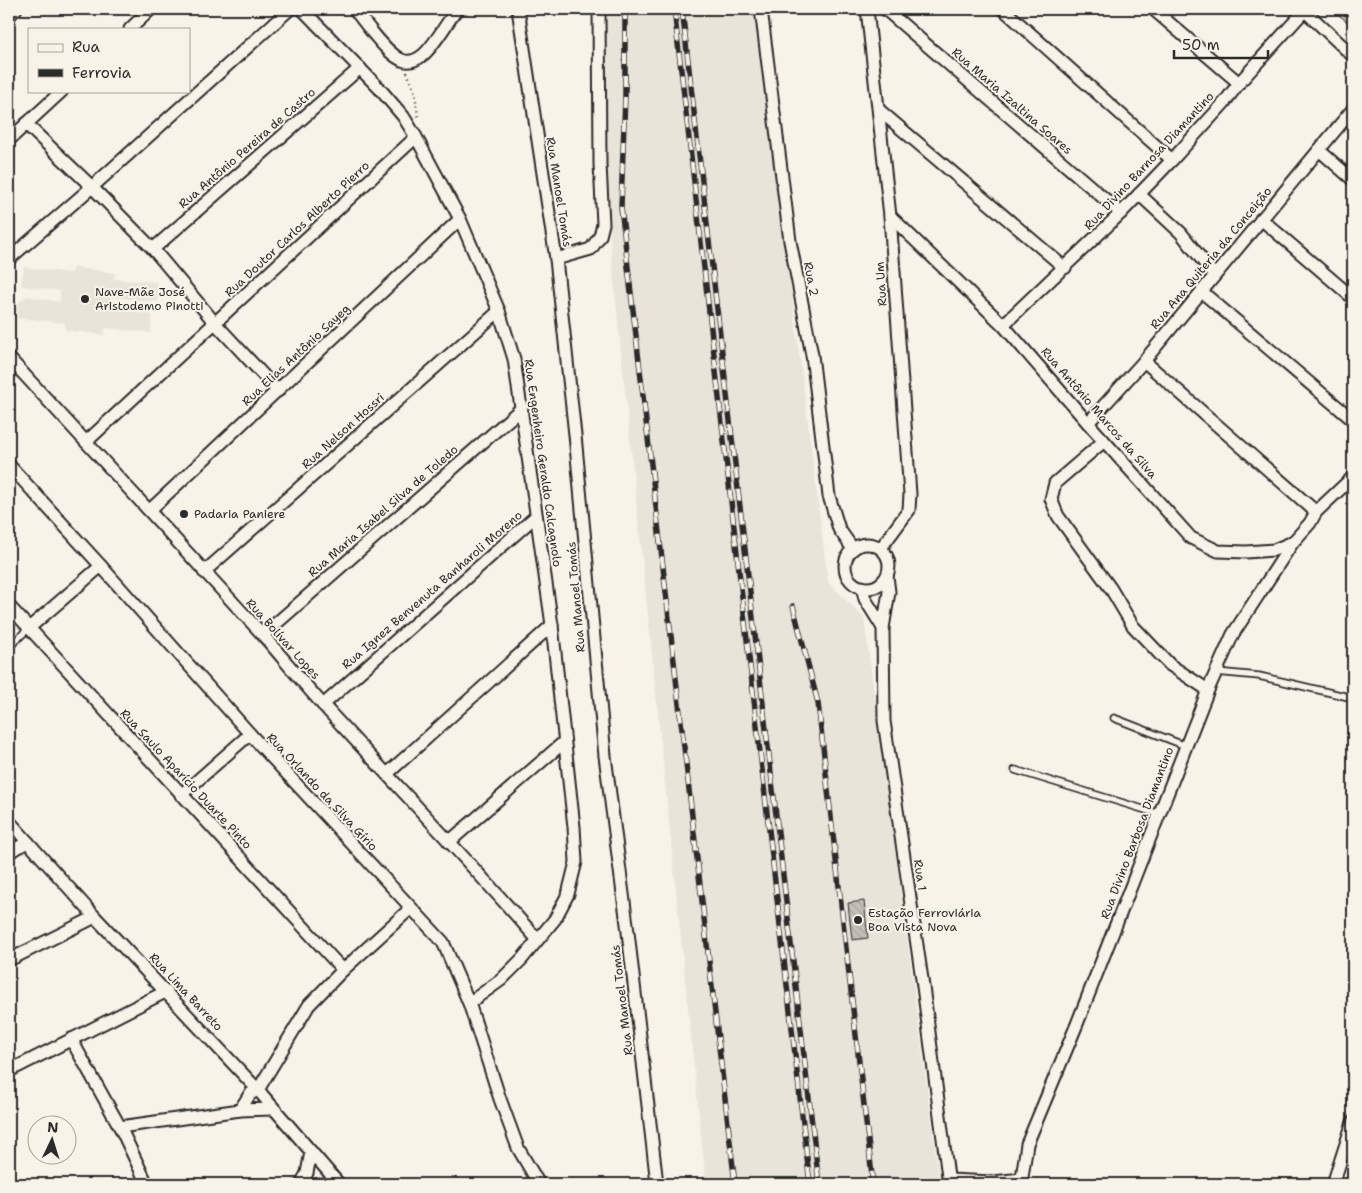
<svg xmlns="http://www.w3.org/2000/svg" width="1362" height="1193" viewBox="0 0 1362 1193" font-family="'Shantell Sans',sans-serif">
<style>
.built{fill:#e8e4da}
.building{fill:url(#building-back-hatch);stroke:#2b2b2b}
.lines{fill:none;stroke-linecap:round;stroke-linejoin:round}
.service-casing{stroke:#2b2b2b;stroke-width:9}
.minor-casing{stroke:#2b2b2b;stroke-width:15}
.path{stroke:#2b2b2b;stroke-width:2.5;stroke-dasharray:1 4;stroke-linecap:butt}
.service{stroke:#f7f3e8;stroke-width:5.5}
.minor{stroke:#f7f3e8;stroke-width:11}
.rail-casing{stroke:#2b2b2b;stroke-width:5.5}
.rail{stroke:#f7f3e8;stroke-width:4;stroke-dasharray:11;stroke-linecap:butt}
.poi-dot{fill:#2b2b2b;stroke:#f7f3e8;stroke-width:2}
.labels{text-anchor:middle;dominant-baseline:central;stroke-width:4;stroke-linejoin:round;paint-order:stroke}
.street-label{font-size:12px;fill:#2b2b2b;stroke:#f7f3e8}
.poi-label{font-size:12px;fill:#2b2b2b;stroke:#f7f3e8;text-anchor:start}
</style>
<defs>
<pattern id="building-back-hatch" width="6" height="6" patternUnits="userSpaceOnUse" patternTransform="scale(1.25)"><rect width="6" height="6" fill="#c4c1b9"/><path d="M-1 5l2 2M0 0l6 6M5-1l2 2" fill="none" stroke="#a9a69f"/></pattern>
</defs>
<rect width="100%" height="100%" fill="#f7f3e8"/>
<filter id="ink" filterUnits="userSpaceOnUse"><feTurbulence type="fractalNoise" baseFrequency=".02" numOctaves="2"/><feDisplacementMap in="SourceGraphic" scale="10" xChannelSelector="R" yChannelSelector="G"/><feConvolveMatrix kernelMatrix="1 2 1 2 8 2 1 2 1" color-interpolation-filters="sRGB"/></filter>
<g filter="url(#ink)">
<g class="built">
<polygon points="605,9 756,9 828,582 864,618 940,1184 706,1184 613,273 606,190"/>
<polygon points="24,267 71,273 73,267 115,273 113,279 157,282 158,302 110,297 111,308 152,315 151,333 105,328 104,335 65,330 65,323 17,318 18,303 27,296 60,302 60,291 21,286"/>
</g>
<g class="building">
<polygon points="1332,9 1353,9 1353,27"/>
<polygon points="864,901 868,938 852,940 848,903"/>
</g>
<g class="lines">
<defs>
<g id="service">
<polyline points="9,647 29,628"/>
<polyline points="1216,672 1259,676 1353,698"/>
<polyline points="1114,718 1186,746"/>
<polyline points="1015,770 1159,814"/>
</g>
<g id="minor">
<polyline points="302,9 379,88 403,116 416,137 460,219 499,311 514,359 552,625 574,827 576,862 568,894 555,919 522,959 501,980 469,1003"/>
<path d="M354,9C365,22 389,58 405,61C411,62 418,59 423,55C434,46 448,21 457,9"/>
<polyline points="518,9 556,259 575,435 605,756 628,932 657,1184"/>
<polyline points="761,9 790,241 812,355 829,496 839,529 853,549"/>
<polyline points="867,9 890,216 910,494 909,510 881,548"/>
<polyline points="885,9 1121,213"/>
<polyline points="1003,9 1172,160"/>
<polyline points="1153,9 1239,83"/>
<polyline points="1303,9 1353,56"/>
<polyline points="9,16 16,9"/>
<polyline points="130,29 151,9"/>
<polyline points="879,110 1065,268"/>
<polyline points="26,124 92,187 153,249 215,323 278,391"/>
<polyline points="9,140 62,91"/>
<polyline points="1319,150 1353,180"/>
<polyline points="1139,194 1181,233 1214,275"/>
<polyline points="890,216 1003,325 1088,423 1191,538 1218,551 1246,552 1274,550 1293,542 1310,523 1316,512 1353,477"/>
<polyline points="1261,219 1353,298"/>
<polyline points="153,249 360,68"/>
<polyline points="9,259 92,187 290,9"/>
<polyline points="556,259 591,249 600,236 603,224 600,164 599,9"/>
<polyline points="1202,292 1353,420"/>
<polyline points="1003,325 1121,213 1172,160 1224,103 1239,83 1306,9"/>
<path d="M9,358C93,450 178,542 262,634C283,658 303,683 324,706C395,784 468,860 537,939"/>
<polyline points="1144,361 1316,512"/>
<polyline points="1088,423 1144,361 1353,109"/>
<polyline points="1104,441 1055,483 1051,499 1058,516 1111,589 1133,626 1170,665 1208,690"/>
<polyline points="86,442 416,137"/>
<polyline points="9,465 101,566 250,734 443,942 469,1003 500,1099 518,1148 539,1184"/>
<polyline points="150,510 460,219"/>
<circle cx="867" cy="566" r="22"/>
<polyline points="204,572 499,311"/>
<polyline points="887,576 889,592 883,628 884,721 922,979 949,1184"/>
<polyline points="862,587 865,599 883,628"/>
<polyline points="9,606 343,970"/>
<polyline points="29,628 101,566"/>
<polyline points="263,635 522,408"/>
<polyline points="323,705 536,516"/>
<polyline points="387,774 552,625"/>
<polyline points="181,795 250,734"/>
<polyline points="9,821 95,917 258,1090 339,1184"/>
<polyline points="449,842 564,742"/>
<polyline points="9,852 28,842"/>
<polyline points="9,960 95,917"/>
<polyline points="71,1039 120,1127 147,1184"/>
<polyline points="9,1071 167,991"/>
<polyline points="240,1110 250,1094 258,1090 309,1005 343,970 411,908"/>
<polyline points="120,1127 240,1110 273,1109"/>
<polyline points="949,1180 993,1182 1022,1179"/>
<polyline points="301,1184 307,1173 311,1152"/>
<polyline points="1021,1184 1027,1144 1077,1024 1208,690 1233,634 1293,542"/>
<polyline points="1333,1184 1353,1122"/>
</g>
</defs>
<use href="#service" class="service-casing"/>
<use href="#minor" class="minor-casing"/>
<polyline class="path" points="407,72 415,93 418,117"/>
<use href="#service" class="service"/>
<use href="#minor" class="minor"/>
<defs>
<g id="rail">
<polyline points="625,9 625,96 621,207 735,1184"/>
<polyline points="674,9 810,1184"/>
<polyline points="682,9 819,1184"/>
<polyline points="793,606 818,703 873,1184"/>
</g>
</defs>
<use href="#rail" class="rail-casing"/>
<use href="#rail" class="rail"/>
</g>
</g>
<g class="poi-dot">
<circle cx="85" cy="299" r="5"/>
<circle cx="184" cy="514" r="5"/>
<circle cx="858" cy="920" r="5"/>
</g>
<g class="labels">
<g class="street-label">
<text transform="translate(1012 101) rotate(41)">Rua Maria Izaltina Soares</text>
<text transform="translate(247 148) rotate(-41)">Rua Antônio Pereira de Castro</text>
<text transform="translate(1149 161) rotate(-47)">Rua Divino Barnosa Diamantino</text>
<text transform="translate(559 192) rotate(81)">Rua Manoel Tomás</text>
<text transform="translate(297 229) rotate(-43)">Rua Doutor Carlos Alberto Pierro</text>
<text transform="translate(1211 258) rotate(-50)">Rua Ana Quiteria da Conceição</text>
<text transform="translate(811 279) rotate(79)">Rua 2</text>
<text transform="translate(881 284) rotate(-94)">Rua Um</text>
<text transform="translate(296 355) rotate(-43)">Rua Elias Antônio Sayeg</text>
<text transform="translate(1099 413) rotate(49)">Rua Antônio Marcos da Silva</text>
<text transform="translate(343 431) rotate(-42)">Rua Nelson Hossri</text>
<text transform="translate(543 463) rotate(82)">Rua Engenheiro Geraldo Calcagnolo</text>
<text transform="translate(383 511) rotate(-41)">Rua Maria Isabel Silva de Toledo</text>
<text transform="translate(432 590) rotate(-41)">Rua Ignez Benvenuta Banharoli Moreno</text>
<text transform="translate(576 597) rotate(-95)">Rua Manoel Tomás</text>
<text transform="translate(283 639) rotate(48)">Rua Bolívar Lopes</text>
<text transform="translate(186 779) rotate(47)">Rua Saulo Aparício Duarte Pinto</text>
<text transform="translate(322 792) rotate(47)">Rua Orlando da Silva Gírio</text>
<text transform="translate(1137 833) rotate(-69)">Rua Divino Barbosa Diamantino</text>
<text transform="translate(920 875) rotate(82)">Rua 1</text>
<text transform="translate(186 992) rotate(47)">Rua Lima Barreto</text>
<text transform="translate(622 1000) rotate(-97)">Rua Manoel Tomás</text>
</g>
<g class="poi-label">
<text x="95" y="292">Nave-Mãe José<tspan x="95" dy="14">Aristodemo Pinotti</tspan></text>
<text x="194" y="514">Padaria Paniere</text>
<text x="868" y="913">Estação Ferroviária<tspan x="868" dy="14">Boa Vista Nova</tspan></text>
</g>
</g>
<rect width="1362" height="1193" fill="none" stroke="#f7f3e8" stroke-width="30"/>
<rect x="15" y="15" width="1332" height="1163" fill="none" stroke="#2b2b2b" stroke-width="2" filter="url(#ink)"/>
<rect x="28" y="28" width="162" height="65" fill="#f7f3e8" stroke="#a5a39c"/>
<rect x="38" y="44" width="25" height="8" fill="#f7f3e8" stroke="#a5a39c"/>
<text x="72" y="52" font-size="15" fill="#2b2b2b">Rua</text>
<rect x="38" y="69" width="25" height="8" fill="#2b2b2b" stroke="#a5a39c"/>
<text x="72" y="78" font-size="15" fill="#2b2b2b">Ferrovia</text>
<g transform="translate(52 1140) rotate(4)"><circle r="24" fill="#f7f3e8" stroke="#a5a39c"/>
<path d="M0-4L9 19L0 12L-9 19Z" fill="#2b2b2b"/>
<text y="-8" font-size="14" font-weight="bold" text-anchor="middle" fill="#2b2b2b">N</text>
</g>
<path d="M1174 50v8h94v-8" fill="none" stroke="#2b2b2b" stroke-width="2.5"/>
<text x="1182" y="50" font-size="15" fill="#2b2b2b" stroke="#f7f3e8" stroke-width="4" paint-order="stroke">50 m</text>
</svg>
